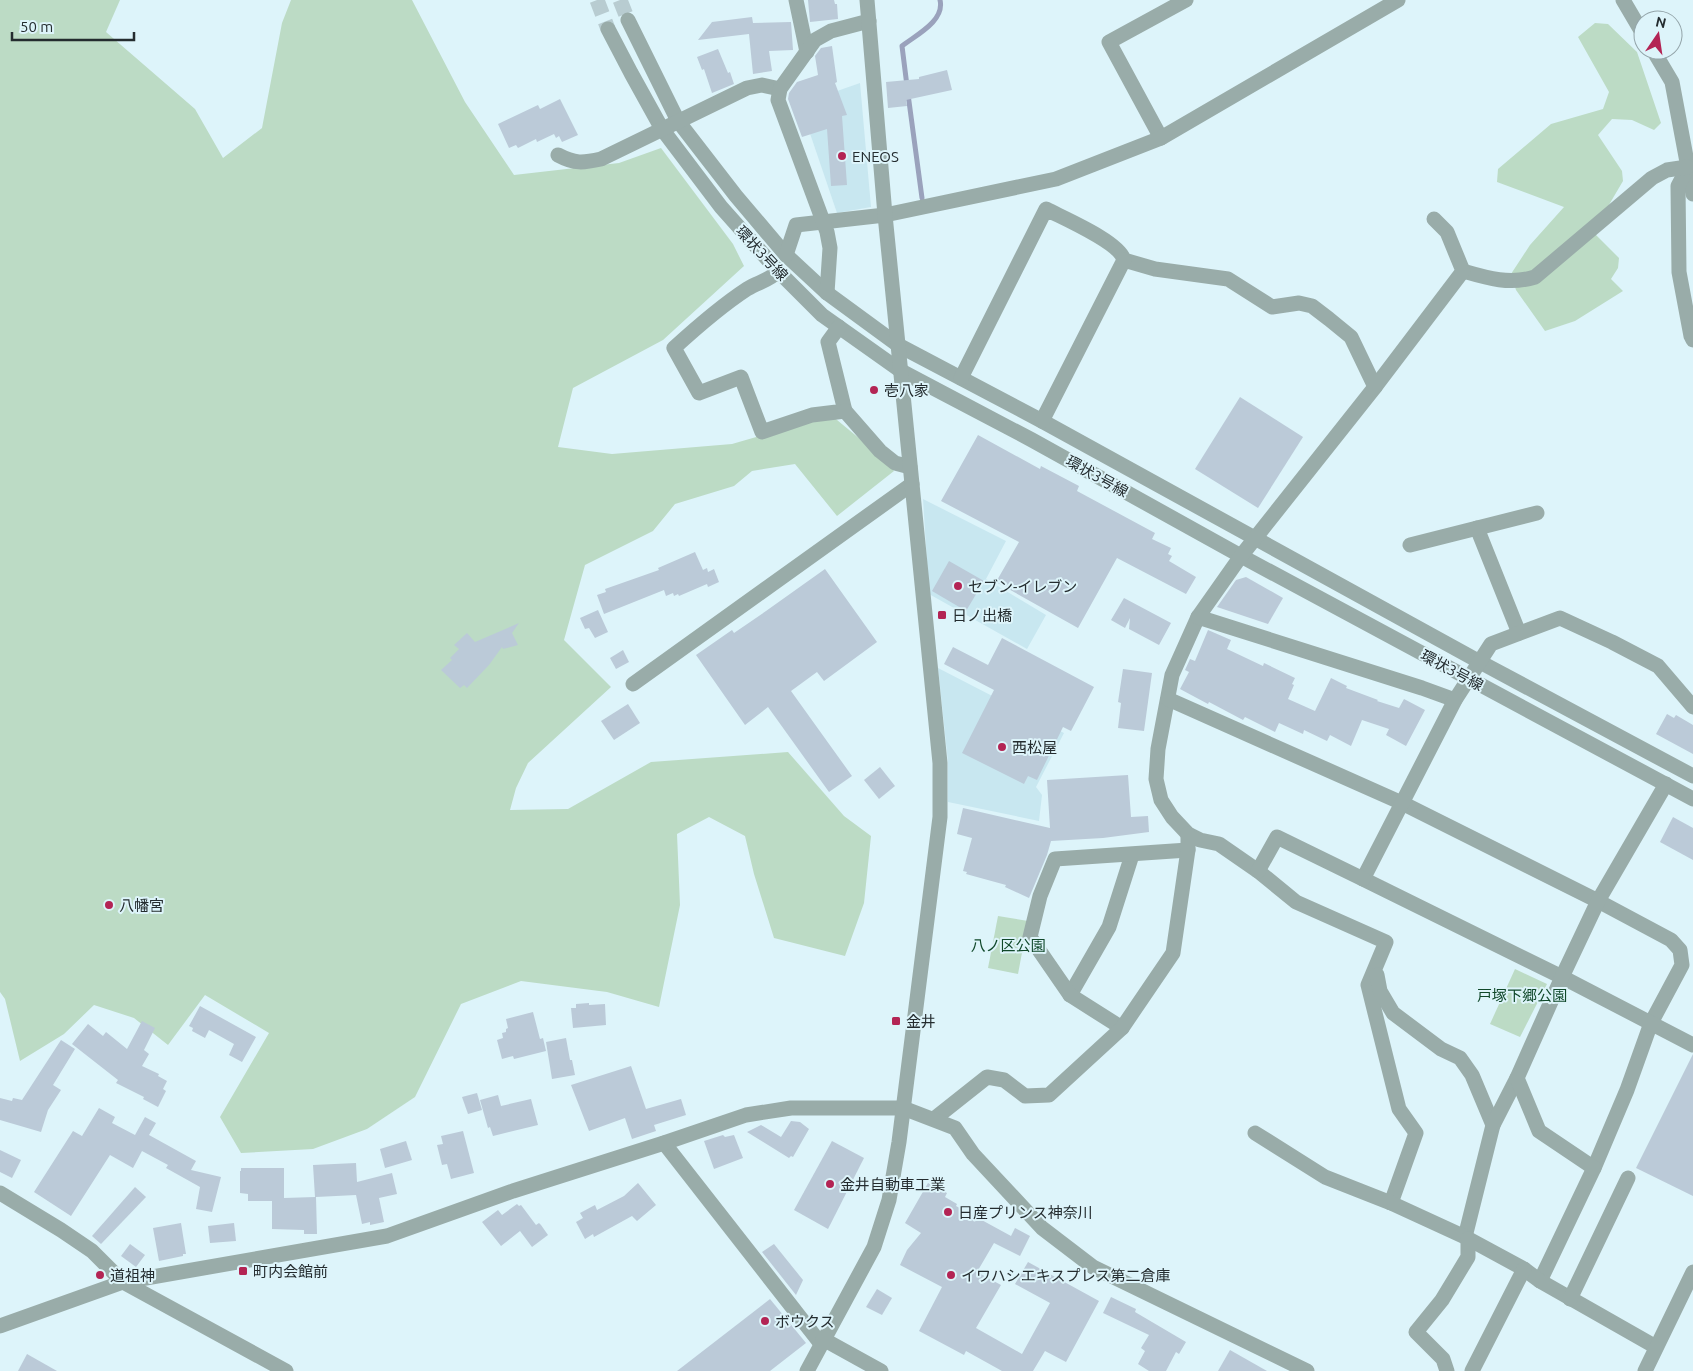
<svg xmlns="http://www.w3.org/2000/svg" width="1693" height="1371" viewBox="0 0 1693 1371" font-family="Ubuntu,'Noto Sans JP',sans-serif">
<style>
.built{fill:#c8e7f0}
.green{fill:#bcdbc5}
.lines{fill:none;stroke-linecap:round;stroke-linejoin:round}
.stream{stroke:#9aa2bc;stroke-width:5}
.building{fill:#bbcad8}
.minor-tunnel{stroke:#b8ccd1;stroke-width:15;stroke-dasharray:15 8;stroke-linecap:butt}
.minor{stroke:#99aca9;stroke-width:15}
.poi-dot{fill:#b32454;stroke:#ddf4fa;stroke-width:2}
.labels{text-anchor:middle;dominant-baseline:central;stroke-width:4;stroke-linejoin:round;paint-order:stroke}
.poi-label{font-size:15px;fill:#242c2f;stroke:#ddf4fa;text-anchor:start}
.street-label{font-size:15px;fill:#242c2f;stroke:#ddf4fa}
.park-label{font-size:15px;fill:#10482a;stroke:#ddf4fa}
</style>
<rect width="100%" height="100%" fill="#ddf4fa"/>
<g class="built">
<polygon points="860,83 871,207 837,213 800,104"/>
<polygon points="923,499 1006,541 986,579 1046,615 1027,649 929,594"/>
<polygon points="938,668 1064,733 1036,787 1042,795 1039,821 948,802 948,762"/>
</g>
<g class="green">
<polygon points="0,0 120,0 106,32 195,109 223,158 262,128 282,23 291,0 412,0 465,102 514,175 619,163 661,148 733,244 744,266 663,340 573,388 558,447 612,454 732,444 831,415 860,439 894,471 837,516 795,464 752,471 734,486 675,504 653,531 585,565 564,640 611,687 528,763 516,788 510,810 568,809 651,762 788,752 844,816 871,836 864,903 845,956 774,938 754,874 745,836 709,817 677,834 680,905 659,1007 607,992 521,981 461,1004 415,1097 367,1129 313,1149 241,1153 220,1117 269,1033 205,995 168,1045 134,1018 94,1005 64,1034 20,1061 5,999 0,992"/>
<polygon points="1595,23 1608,24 1637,52 1661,123 1654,130 1632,120 1612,119 1598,135 1622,171 1623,181 1593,232 1619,258 1618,268 1611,279 1623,291 1575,321 1545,331 1516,290 1511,274 1530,245 1564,207 1497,182 1498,169 1551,124 1603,109 1609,92 1578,37"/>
<polygon points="998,916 1028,921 1018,974 988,968"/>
<polygon points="1515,969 1547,984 1520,1037 1490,1024"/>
</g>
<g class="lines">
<g class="stream">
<path d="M907,86L902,46C916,35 945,21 940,0"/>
<polyline points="908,94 922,198"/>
</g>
</g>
<g class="building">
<polygon points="808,0 834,0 835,4 837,4 838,19 810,22"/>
<polygon points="752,17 753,23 791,22 793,50 769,51 772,71 753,74 749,34 698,40 712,22"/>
<polygon points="832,46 837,82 835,83 847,115 842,116 847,185 831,186 827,129 802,137 788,99 789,93 797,82 818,75 815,56 821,48"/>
<polygon points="718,49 728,73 730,72 734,84 712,93 704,69 702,70 697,57"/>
<polygon points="947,70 952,90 906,100 907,106 888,108 886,82 919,79 919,77"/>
<polygon points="560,99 578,135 562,142 559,136 556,138 554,134 537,142 536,139 518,148 516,145 509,148 498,124 538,105 540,109"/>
<polygon points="1240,397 1303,437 1258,508 1195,469"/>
<polygon points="978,435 1040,469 1041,466 1079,486 1077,491 1155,533 1152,539 1171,548 1168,554 1172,556 1169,561 1196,577 1186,594 1117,558 1078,628 996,582 1019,542 941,501"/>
<polygon points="695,552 703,570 707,568 708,572 714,569 719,582 708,587 707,584 679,596 678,594 674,596 673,593 666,596 664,590 604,614 597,595 606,592 605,589 659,570 658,568"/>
<polygon points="949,561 984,581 966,611 932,591"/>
<polygon points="825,569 877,642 824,681 817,672 791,691 852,776 829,792 768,707 745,725 696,655 732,630 734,633 766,611"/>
<polygon points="1246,577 1283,598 1268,624 1217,607 1236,580"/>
<polygon points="1124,598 1171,623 1159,645 1129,629 1130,618 1125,628 1111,620"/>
<polygon points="598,610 608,632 595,638 589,628 585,629 580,618"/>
<polygon points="519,623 512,633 518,645 503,649 502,647 489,665 467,688 464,685 460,688 441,670 452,660 450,658 459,649 454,645 467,633 475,642"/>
<polygon points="1208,630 1231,640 1227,649 1263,666 1264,663 1295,678 1292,684 1294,685 1288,699 1315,711 1331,678 1347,686 1346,688 1378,700 1377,701 1399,708 1404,699 1425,710 1406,746 1386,735 1389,729 1362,720 1351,746 1330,735 1327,741 1304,730 1303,734 1279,723 1275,732 1245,717 1243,720 1209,702 1208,704 1180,689 1189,672 1185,670 1190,659 1195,661"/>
<polygon points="1002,638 1094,687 1071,731 1063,727 1037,780 1028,776 1024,784 962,753 994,690 944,664 953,647 988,665"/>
<polygon points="623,650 629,662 616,669 610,658"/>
<polygon points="1123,669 1152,673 1144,731 1118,728 1121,703 1118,702"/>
<polygon points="628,704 640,723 614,740 601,721"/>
<polygon points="1667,714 1674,718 1676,715 1693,725 1693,754 1656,734"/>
<polygon points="880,767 895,786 879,799 864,780"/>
<polygon points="1128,775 1131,817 1148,816 1149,832 1103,838 1051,841 1047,855 1029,898 1005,887 1006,885 966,874 967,872 963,871 972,838 957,834 963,808 1050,828 1047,780"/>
<polygon points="1673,817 1693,828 1693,860 1660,842"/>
<polygon points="589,1003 589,1005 605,1004 606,1025 573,1028 571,1008 576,1008 576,1004"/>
<polygon points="200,1006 256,1037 242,1062 229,1055 234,1044 209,1030 205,1038 192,1031 193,1028 189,1026"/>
<polygon points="533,1012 540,1039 543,1038 546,1051 514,1059 513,1056 502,1059 497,1040 503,1038 502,1033 506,1032 506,1029 508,1028 506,1019"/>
<polygon points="142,1021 155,1028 144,1050 149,1054 142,1066 159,1074 158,1076 167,1081 163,1089 166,1091 158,1107 143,1099 144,1097 116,1083 118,1080 72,1044 88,1024 103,1036 106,1032 127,1049"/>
<polygon points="566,1038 570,1060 572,1060 575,1075 552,1079 546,1042"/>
<polygon points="61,1040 75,1049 53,1085 61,1090 48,1110 41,1132 0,1120 0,1098 12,1101 13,1098 22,1100"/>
<polygon points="1693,1054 1693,1196 1636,1168"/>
<polygon points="631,1066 646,1109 681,1099 686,1115 654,1125 656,1131 632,1139 625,1118 589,1131 571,1085"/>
<polygon points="477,1093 482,1110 468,1114 462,1097"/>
<polygon points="498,1095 501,1106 531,1099 538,1125 493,1136 490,1127 488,1128 480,1100"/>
<polygon points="99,1108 115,1117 112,1123 135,1135 145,1117 156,1123 149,1135 196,1161 191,1170 221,1177 212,1212 196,1209 200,1187 166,1168 168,1165 142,1151 133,1168 110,1155 71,1216 34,1192 73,1131 82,1136"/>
<polygon points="791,1121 800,1122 809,1129 793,1157 791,1156 789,1158 747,1132 761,1125 781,1137"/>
<polygon points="463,1131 474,1173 451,1179 447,1164 442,1165 437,1145 443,1144 441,1136"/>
<polygon points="723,1135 725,1137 734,1135 743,1158 714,1169 704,1141"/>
<polygon points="406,1141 412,1160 385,1168 380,1149"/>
<polygon points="832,1141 864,1158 828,1229 794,1210"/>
<polygon points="0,1150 21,1160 12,1178 0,1172"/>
<polygon points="356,1163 357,1182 392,1173 397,1194 379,1198 384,1222 370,1225 370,1222 362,1224 356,1195 316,1197 317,1234 304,1234 304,1230 272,1229 272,1201 248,1201 248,1194 240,1193 240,1171 241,1171 241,1168 284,1168 284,1198 315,1197 313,1165"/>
<polygon points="638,1183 656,1205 637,1221 632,1216 594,1237 593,1234 585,1239 576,1222 583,1218 580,1213 595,1205 597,1210 624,1196"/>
<polygon points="928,1183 947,1193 945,1197 957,1204 956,1206 1011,1236 1015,1228 1030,1236 1020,1256 994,1243 977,1272 1001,1285 976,1328 1022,1354 1050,1303 1015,1284 1028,1262 1099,1301 1066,1362 1045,1351 1033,1371 1002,1371 966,1351 964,1355 919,1331 942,1287 900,1265 907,1250 921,1233 905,1223"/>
<polygon points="135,1187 146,1197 101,1244 92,1236"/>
<polygon points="517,1204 519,1206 521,1205 536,1225 539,1223 541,1225 548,1235 532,1247 520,1231 501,1246 482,1222 498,1210 502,1215"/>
<polygon points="181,1223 186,1254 183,1254 183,1256 159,1261 153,1228"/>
<polygon points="234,1223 236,1241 210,1243 208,1226"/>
<polygon points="130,1244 145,1255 136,1267 121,1256"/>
<polygon points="774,1244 803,1280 796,1295 762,1252"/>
<polygon points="877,1289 892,1298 882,1315 866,1307"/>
<polygon points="1111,1297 1136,1309 1135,1312 1186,1342 1179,1354 1176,1352 1166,1371 1149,1371 1138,1364 1145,1351 1141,1348 1149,1335 1103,1313"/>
<polygon points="770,1299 806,1343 770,1371 677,1371"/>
<polygon points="1230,1350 1267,1371 1218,1371"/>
<polygon points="27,1354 57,1371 18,1371"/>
</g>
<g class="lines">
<g class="minor-tunnel">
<polyline points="597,0 608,29"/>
<polyline points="620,0 628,20"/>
</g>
<g class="minor">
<polyline points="796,0 807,52"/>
<polyline points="1623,0 1643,34"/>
<polyline points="628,20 678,121 736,196 786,255 827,293 898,345 1042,421 1480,662 1693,776"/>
<polyline points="608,29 631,73 662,129 721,207 778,271 822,315 901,371 1032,440 1241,556 1693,799"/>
<polyline points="1653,50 1672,82 1693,194"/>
<polyline points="1161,138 1109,42 1186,0"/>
<path d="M558,155C575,164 583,163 601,159L747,88L762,85L780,89"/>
<polyline points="1687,169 1678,186 1679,272 1691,336 1693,340"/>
<polyline points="786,255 796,225 885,215 1056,179 1161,138 1398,0"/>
<path d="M778,271C769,281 758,282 747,289C721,306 697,327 674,348L699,393L741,377L762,432L812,415L845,411L828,342L839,327"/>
<path d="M1463,271C1487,278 1510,285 1535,277L1652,178L1667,170L1687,167"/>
<polyline points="827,293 830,248 827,232 778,100 780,89 815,40 831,31 869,21"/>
<path d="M961,378L1046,209C1063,218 1120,242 1124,260L1155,269L1228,279L1272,307L1299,303L1312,306L1329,319L1351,337L1375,387L1241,556L1198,617L1172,675L1158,749L1156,779L1161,800L1172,817L1188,834L1200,840L1219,844L1258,871L1296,902L1386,942L1368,985L1399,1109L1416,1133L1391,1203"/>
<polyline points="1375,387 1463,271 1447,232 1434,219"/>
<polyline points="845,411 880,451 895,463 910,467"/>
<polyline points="1042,421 1124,260"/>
<polyline points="1477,528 1519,633"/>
<polyline points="1410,545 1537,513"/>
<polyline points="1198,617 1422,688 1455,700"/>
<polyline points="633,684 912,484"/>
<polyline points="1168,699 1402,803 1598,901 1671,940 1680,950 1682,965 1651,1023 1627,1090 1594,1168 1540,1281"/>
<polyline points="1693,707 1658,666 1612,642 1560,618 1491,644 1455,700 1363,879 1562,977 1693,1045"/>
<polyline points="1258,871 1277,837 1363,879"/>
<polyline points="1377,975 1380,991 1393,1013 1441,1049 1460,1058 1472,1075 1493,1125 1465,1237"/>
<polyline points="1070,995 1109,927 1132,855"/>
<polyline points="1122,1028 1070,995 1030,937 1040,896 1055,859 1188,850"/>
<polyline points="934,1119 987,1077 1004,1080 1025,1096 1049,1095 1122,1028 1173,953 1188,850 1188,834"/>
<polyline points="1493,1125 1517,1078"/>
<polyline points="1255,1133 1325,1177 1391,1203 1465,1237 1524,1269 1540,1281 1656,1347"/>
<polyline points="664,1143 821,1344"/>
<polyline points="1594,1168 1539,1131 1517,1078 1562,977 1598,901 1666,784"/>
<polyline points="0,1193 61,1230 92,1251 123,1282 286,1371"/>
<polyline points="1570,1299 1628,1178"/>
<polyline points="0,1326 123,1282 387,1236 513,1191 664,1143 746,1115 791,1108 903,1108 955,1128 973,1154 1042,1228 1093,1267 1307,1371"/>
<polyline points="823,1339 881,1371"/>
<polyline points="807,1371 874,1247 889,1200 899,1142 940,817 940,763 885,215 867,0"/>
<polyline points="1447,1371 1443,1359 1416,1332 1442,1300 1468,1257 1468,1239"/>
<polyline points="1472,1371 1524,1269"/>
<polyline points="1645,1371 1693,1272"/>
</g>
</g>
<g class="poi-dot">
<circle cx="842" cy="156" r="5"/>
<circle cx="874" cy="390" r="5"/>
<circle cx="958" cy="586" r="5"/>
<rect x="937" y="610" width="10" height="10" rx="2.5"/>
<circle cx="1002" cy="747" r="5"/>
<circle cx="109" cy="905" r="5"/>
<rect x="891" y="1016" width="10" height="10" rx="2.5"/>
<circle cx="830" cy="1184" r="5"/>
<circle cx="948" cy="1212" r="5"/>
<rect x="238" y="1266" width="10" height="10" rx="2.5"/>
<circle cx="100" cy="1275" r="5"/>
<circle cx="951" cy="1275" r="5"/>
<circle cx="765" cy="1321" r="5"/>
</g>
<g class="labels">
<g class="poi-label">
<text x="852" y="156">ENEOS</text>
<text x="884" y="390">壱八家</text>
<text x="968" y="586">セブン-イレブン</text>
<text x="952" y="615">日ノ出橋</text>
<text x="1012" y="747">西松屋</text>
<text x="119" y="905">八幡宮</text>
<text x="906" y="1021">金井</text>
<text x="840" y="1184">金井自動車工業</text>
<text x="958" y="1212">日産プリンス神奈川</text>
<text x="253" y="1271">町内会館前</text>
<text x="110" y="1275">道祖神</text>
<text x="961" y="1275">イワハシエキスプレス第二倉庫</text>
<text x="775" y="1321">ボウクス</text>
</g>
<g class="street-label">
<text transform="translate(762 253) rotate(47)">環状3号線</text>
<text transform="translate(1097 476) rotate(29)">環状3号線</text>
<text transform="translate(1452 670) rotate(28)">環状3号線</text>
</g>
<g class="park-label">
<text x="1008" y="945">八ノ区公園</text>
<text x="1522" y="995">戸塚下郷公園</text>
</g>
</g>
<g transform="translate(1658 35) rotate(13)"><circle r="24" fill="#ddf4fa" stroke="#93a4a9"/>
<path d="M0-4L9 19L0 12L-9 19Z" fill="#b32454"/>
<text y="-8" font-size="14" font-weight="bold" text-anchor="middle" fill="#242c2f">N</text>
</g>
<path d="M12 32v8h122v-8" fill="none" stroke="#242c2f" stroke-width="2.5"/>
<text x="20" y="32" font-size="15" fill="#242c2f" stroke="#ddf4fa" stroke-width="4" paint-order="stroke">50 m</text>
</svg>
